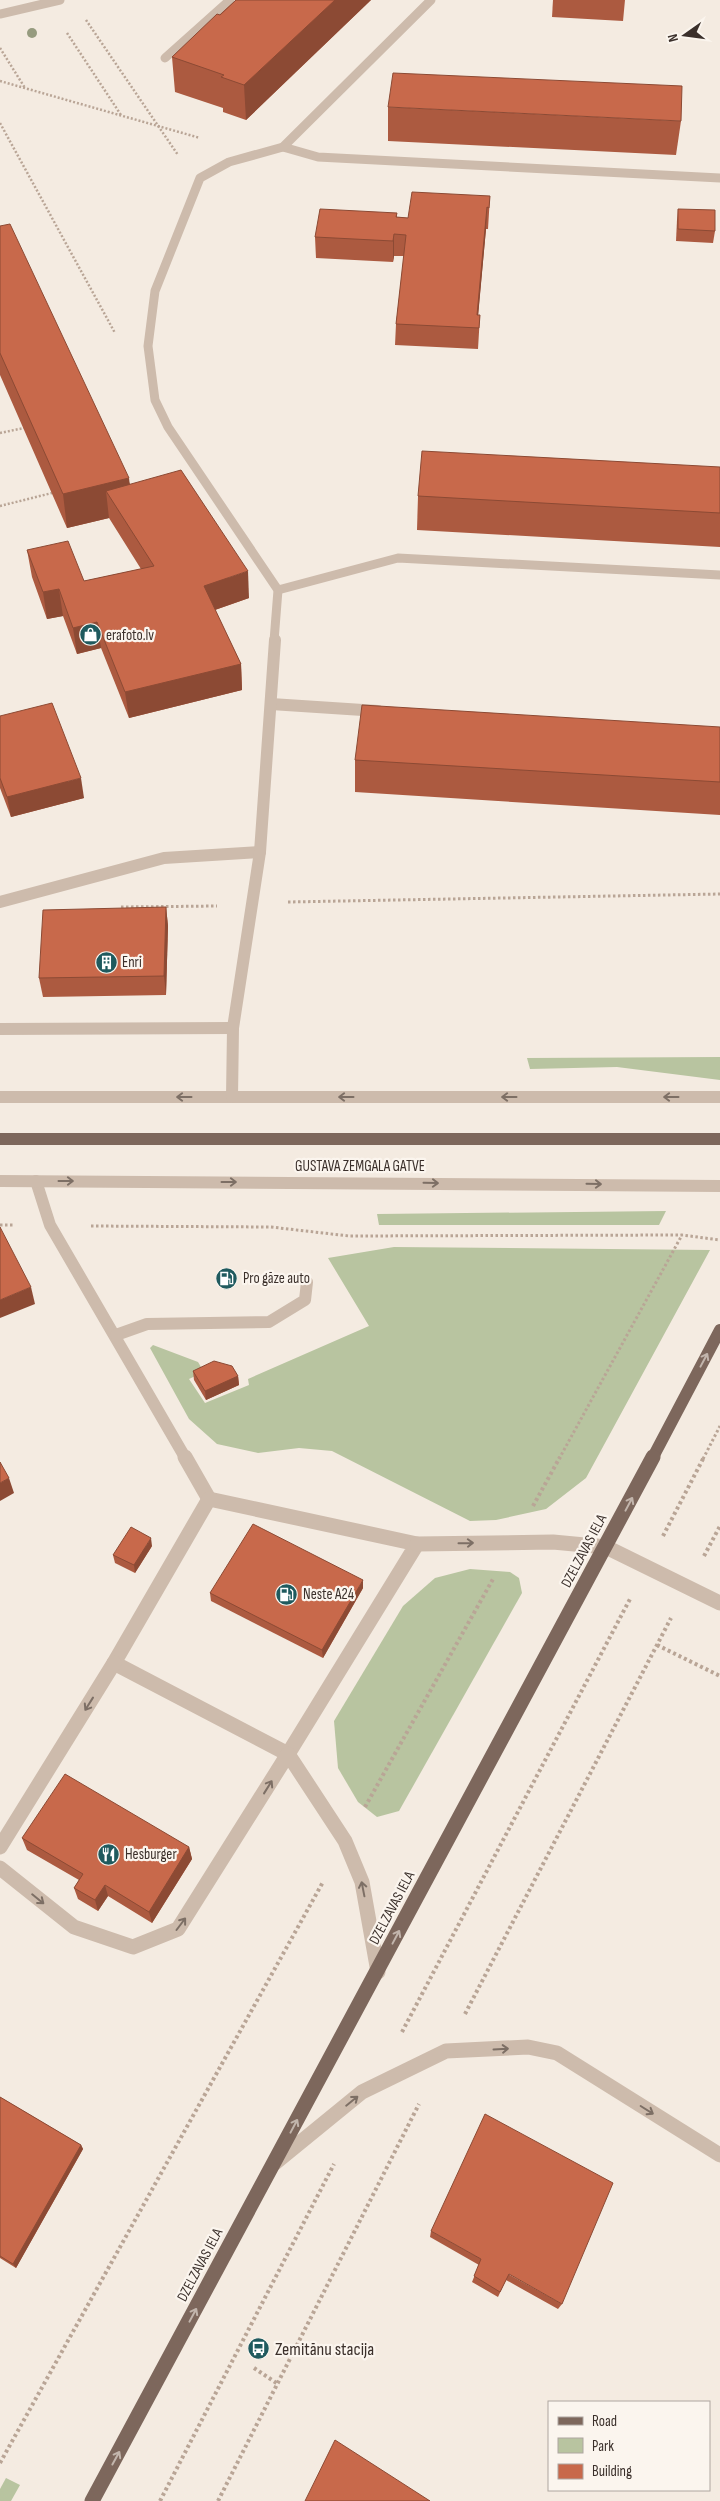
<svg xmlns="http://www.w3.org/2000/svg" width="720" height="2501" viewBox="0 0 720 2501" font-family="'Sofia Sans Condensed',sans-serif">
<style>
.green{fill:#b8c4a0}
.lines{fill:none;stroke-linecap:round;stroke-linejoin:round}
.path-far2{stroke:#b9a596;stroke-width:2.5;stroke-dasharray:2 2;stroke-linecap:butt}
.path-far1{stroke:#b9a596;stroke-width:3;stroke-dasharray:2.5 2.5;stroke-linecap:butt}
.path{stroke:#b9a596;stroke-width:4;stroke-dasharray:3 3;stroke-linecap:butt}
.service-far1{stroke:#cdbbac;stroke-width:12}
.service{stroke:#cdbbac;stroke-width:15}
.minor-far1{stroke:#cdbbac;stroke-width:9}
.minor{stroke:#cdbbac;stroke-width:12}
.primary-far1{stroke:#7d675c;stroke-width:12}
.primary{stroke:#7d675c;stroke-width:15}
.tree{fill:#969b7f}
.wall{fill:#ac5a40}
.shaded-wall{fill:#8c4a34}
.building{fill:#c8694b;stroke:#8c4a34}
.oneway{stroke:#7d6f65}
.oneway2{stroke:#c2b5ac}
.labels{text-anchor:middle;dominant-baseline:central;stroke-width:4.5;stroke-linejoin:round;paint-order:stroke}
.poi-label{font-size:15px;fill:#3b302b;stroke:#fbf5ee;text-anchor:start}
.street-label{font-size:15px;fill:#3b302b;stroke:#fbf5ee}
.near-poi-label{font-size:18px;fill:#3b302b;stroke:#fbf5ee;text-anchor:start}
</style>
<rect width="100%" height="100%" fill="#f4ebe1"/>
<g class="green">
<polygon points="720,1057 720,1080 617,1067 530,1069 527,1058"/>
<polygon points="666,1211 659,1225 379,1225 377,1214"/>
<polygon points="394,1247 710,1250 586,1478 546,1509 496,1520 470,1521 332,1451 299,1448 258,1453 217,1444 189,1419 150,1348 153,1345 198,1362 204,1372 189,1379 205,1403 249,1385 248,1379 369,1326 328,1258"/>
<polygon points="470,1569 510,1572 519,1578 522,1593 399,1811 377,1817 358,1802 338,1768 334,1721 403,1606 435,1578"/>
<polygon points="6,2478 20,2485 11,2501 0,2501 0,2489"/>
</g>
<g class="lines">
<g class="path-far2">
<polyline points="86,20 178,155"/>
<polyline points="67,33 121,115"/>
<polyline points="0,48 25,88"/>
<polyline points="0,81 200,138"/>
<polyline points="0,123 115,333"/>
<polyline points="0,433 24,428"/>
<polyline points="0,506 52,493"/>
</g>
<g class="path-far1">
<polyline points="288,902 720,894"/>
<polyline points="121,907 217,906"/>
<polyline points="0,1225 14,1225"/>
<polyline points="91,1226 271,1227 349,1236 682,1235 720,1240"/>
<polyline points="559,1459 682,1235"/>
<polyline points="703,1459 720,1426"/>
</g>
<g class="path">
<polyline points="533,1506 560,1457"/>
<polyline points="663,1536 704,1457"/>
<polyline points="704,1556 720,1526"/>
<polyline points="657,1645 720,1676"/>
<polyline points="365,1807 493,1579"/>
<polyline points="465,2014 671,1618"/>
<polyline points="402,2032 630,1599"/>
<polyline points="254,2368 278,2384"/>
<polyline points="0,2463 323,1882"/>
<polyline points="160,2501 334,2164"/>
<polyline points="218,2501 419,2104"/>
</g>
<g class="service-far1">
<polyline points="0,902 164,858 260,852"/>
<polyline points="0,1029 233,1028"/>
<polyline points="36,1181 50,1225 186,1459"/>
<polyline points="116,1335 147,1324 269,1322 305,1300 307,1282"/>
</g>
<g class="service">
<polyline points="185,1457 209,1499"/>
<polygon points="209,1499 417,1544 288,1754 114,1663"/>
<polyline points="417,1544 553,1542 606,1547 720,1603"/>
<polyline points="0,1847 114,1663"/>
<polyline points="0,1868 74,1927 133,1947 178,1929 288,1754 345,1841 362,1882 378,1972"/>
<polyline points="275,2163 362,2092 446,2051 528,2047 557,2053 720,2155"/>
</g>
<g class="minor-far1">
<polyline points="0,14 60,0"/>
<polyline points="165,58 230,0"/>
<polyline points="283,147 318,157 720,178"/>
<polyline points="278,590 398,558 720,575"/>
<polyline points="274,641 278,590 168,427 155,400 148,346 155,291 200,178 229,162 283,147 431,0"/>
</g>
<g class="minor">
<polyline points="271,704 378,711"/>
<polyline points="0,1097 720,1097"/>
<polyline points="232,1097 233,1028 260,852 275,640"/>
<polyline points="0,1181 720,1186"/>
</g>
<g class="primary-far1">
<polyline points="0,1139 720,1139"/>
<polyline points="652,1459 720,1330"/>
</g>
<polyline class="primary" points="92,2501 653,1457"/>
</g>
<circle class="tree" cx="32" cy="33" r="5"/>
<g class="wall">
<polygon points="236,0 371,0 246,120 223,112 223,108 175,92 172,57"/>
<polygon points="553,0 625,0 623,21 552,17"/>
<polygon points="388,107 681,121 676,155 388,141"/>
<polygon points="490,196 488,229 486,229 478,315 480,315 478,349 395,345 396,324 404,256 394,256 393,262 316,258 315,237 397,213 397,217 408,218"/>
<polygon points="678,209 715,231 713,243 676,241 677,220"/>
<polygon points="0,226 130,484 249,598 215,610 241,664 242,690 129,718 101,648 77,654 63,616 47,619 32,577 27,550 84,581 141,569 109,518 67,528 0,375"/>
<polygon points="720,467 720,547 417,530 418,496"/>
<polygon points="0,716 84,798 11,817 0,788"/>
<polygon points="720,727 720,815 355,792 355,760"/>
<polygon points="166,907 168,926 166,995 43,997 39,978"/>
<polygon points="193,1371 238,1376 239,1385 206,1400 194,1380"/>
<polygon points="152,1546 135,1573 115,1563 113,1555"/>
<polygon points="363,1588 323,1658 211,1601 210,1593"/>
<polygon points="22,1838 189,1847 192,1859 152,1923 108,1896 98,1911 78,1899 74,1888 79,1880 27,1850"/>
<polygon points="0,2097 81,2145 83,2149 16,2268 0,2258"/>
<polygon points="431,2231 562,2304 558,2309 506,2280 498,2297 472,2282 479,2265 430,2237"/>
</g>
<g class="shaded-wall">
<polygon points="335,0 371,0 246,120 244,85"/>
<polygon points="487,207 486,229 477,328 477,315"/>
<polygon points="394,234 394,256 393,262 393,241"/>
<polygon points="129,478 133,512 106,491 109,518 67,528 63,494"/>
<polygon points="248,571 249,598 206,613 204,586"/>
<polygon points="59,589 63,616 47,619 43,592"/>
<polygon points="97,622 101,648 77,654 73,628"/>
<polygon points="241,664 242,690 129,718 125,692"/>
<polygon points="81,778 84,798 11,817 7,797"/>
<polygon points="166,907 168,926 166,995 164,976"/>
<polygon points="31,1287 35,1304 0,1318 0,1300"/>
<polygon points="238,1376 239,1385 206,1400 205,1391"/>
<polygon points="9,1478 14,1493 0,1501 0,1483"/>
<polygon points="151,1538 152,1546 135,1573 134,1565"/>
<polygon points="363,1580 363,1588 323,1658 322,1650"/>
<polygon points="189,1847 192,1859 152,1923 149,1912"/>
<polygon points="105,1885 108,1896 98,1911 95,1900"/>
<polygon points="81,2145 83,2149 16,2268 13,2264"/>
</g>
<g class="building">
<polygon points="236,0 335,0 244,85 221,77 224,75 172,57 217,14 220,15"/>
<polygon points="393,73 682,86 681,121 388,107"/>
<polygon points="412,192 490,196 489,208 487,207 477,315 480,315 479,328 396,324 406,235 394,234 393,241 315,237 320,209 397,213 396,217 408,218"/>
<polygon points="678,209 715,210 715,231 678,229"/>
<polygon points="10,224 129,478 63,494 0,353 0,226"/>
<polygon points="422,451 720,467 720,513 418,496"/>
<polygon points="181,470 248,571 204,586 241,664 125,692 97,622 73,628 59,589 43,592 27,550 68,541 84,581 154,566 106,491"/>
<polygon points="52,703 81,778 7,797 0,778 0,716"/>
<polygon points="362,705 720,727 720,782 355,760"/>
<polygon points="166,907 164,976 39,978 43,910"/>
<polygon points="0,1227 31,1287 0,1300"/>
<polygon points="214,1361 232,1366 238,1376 205,1391 193,1371"/>
<polygon points="0,1462 9,1478 0,1483"/>
<polygon points="253,1524 363,1580 322,1650 210,1593"/>
<polygon points="131,1527 151,1538 134,1565 113,1555"/>
<polygon points="65,1774 189,1847 149,1912 105,1885 95,1900 74,1888 83,1874 22,1838"/>
<polygon points="0,2097 81,2145 13,2264 0,2256"/>
<polygon points="485,2114 613,2183 562,2304 509,2274 500,2292 474,2276 481,2259 431,2231"/>
<polygon points="335,2440 430,2501 305,2501"/>
</g>
<defs><path id="oneway-shaft" d="M-6 0H5M1.5-3L5.5 0L1.5 3" fill="none" stroke-width="1.6" stroke-linecap="round" stroke-linejoin="round" transform="scale(1.25)"/></defs>
<g class="oneway">
<use href="#oneway-shaft" transform="translate(184 1097) rotate(-180)"/>
<use href="#oneway-shaft" transform="translate(346 1097) rotate(180)"/>
<use href="#oneway-shaft" transform="translate(509 1097) rotate(180)"/>
<use href="#oneway-shaft" transform="translate(671 1097) rotate(180)"/>
<use href="#oneway-shaft" transform="translate(66 1181)"/>
<use href="#oneway-shaft" transform="translate(229 1182)"/>
<use href="#oneway-shaft" transform="translate(431 1183) rotate(1)"/>
<use href="#oneway-shaft" transform="translate(594 1184) rotate(1)"/>
<use href="#oneway-shaft" transform="translate(466 1543) rotate(-1)"/>
<use href="#oneway-shaft" transform="translate(89 1704) rotate(122)"/>
<use href="#oneway-shaft" transform="translate(268 1787) rotate(-58)"/>
<use href="#oneway-shaft" transform="translate(363 1889) rotate(-101)"/>
<use href="#oneway-shaft" transform="translate(38 1899) rotate(39)"/>
<use href="#oneway-shaft" transform="translate(181 1924) rotate(-53)"/>
<use href="#oneway-shaft" transform="translate(501 2049) rotate(-3)"/>
<use href="#oneway-shaft" transform="translate(352 2101) rotate(-39)"/>
<use href="#oneway-shaft" transform="translate(647 2110) rotate(32)"/>
</g>
<g class="oneway2">
<use href="#oneway-shaft" transform="translate(704 1360) rotate(-62)"/>
<use href="#oneway-shaft" transform="translate(629 1504) rotate(-62)"/>
<use href="#oneway-shaft" transform="translate(396 1937) rotate(-62)"/>
<use href="#oneway-shaft" transform="translate(294 2126) rotate(-62)"/>
<use href="#oneway-shaft" transform="translate(193 2315) rotate(-62)"/>
<use href="#oneway-shaft" transform="translate(116 2458) rotate(-61)"/>
</g>
<defs>
<symbol id="shop-disc" viewBox="-11 -11 22 22"><circle r="9.5" fill="#1f5a5e" stroke="#fbf5ee"/><path d="M-5-2.5h2.3a2.7 3.5 0 0 1 5.4 0H5L5.5 6h-11ZM-1.5-2.5h3a1.5 2.3 0 0 0-3 0Z" fill="#fff"/></symbol>
<symbol id="building-disc" viewBox="-11 -11 22 22"><circle r="9.5" fill="#1f5a5e" stroke="#fbf5ee"/><path d="M-4-6H4V6H1V3H-1V6H-4ZM-2.5-4.3h1.7v1.8h-1.7ZM.8-4.3h1.7v1.8H.8ZM-2.5-1h1.7V.8h-1.7ZM.8-1h1.7V.8H.8Z" fill="#fff"/></symbol>
<symbol id="fuel-disc" viewBox="-11 -11 22 22"><circle r="9.5" fill="#1f5a5e" stroke="#fbf5ee"/><path d="M-5.5-6h7V0h2V4h1.3V-2.5L3-4.5l.8-.8L6-3V5H2.5V1h-1V6h-7ZM-4.2-4.7v3.2H.2V-4.7Z" fill="#fff"/></symbol>
<symbol id="restaurant-disc" viewBox="-11 -11 22 22"><circle r="9.5" fill="#1f5a5e" stroke="#fbf5ee"/><path d="M-5-6h1v4h1v-4h1v4h1v-4h1v5L-1.5 .5V6h-2V.5L-5-1ZM5-6V6H3V1.5H1.5Q1.5-4 5-6Z" fill="#fff"/></symbol>
<symbol id="bus-disc" viewBox="-11 -11 22 22"><circle r="9.5" fill="#1f5a5e" stroke="#fbf5ee"/><path d="M-5-6H5V4H4V6H2V4H-2V6H-4V4H-5ZM-3.5-4V0h7V-4ZM-3.5 1.2v1.5H-2V1.2ZM2 1.2v1.5H3.5V1.2Z" fill="#fff"/></symbol>
</defs>
<g fill-rule="evenodd">
<use href="#shop-disc" x="78" y="622" width="25" height="25"/>
<use href="#building-disc" x="94" y="950" width="25" height="25"/>
<use href="#fuel-disc" x="214" y="1266" width="25" height="25"/>
<use href="#fuel-disc" x="274" y="1582" width="25" height="25"/>
<use href="#restaurant-disc" x="96" y="1842" width="25" height="25"/>
<use href="#bus-disc" x="246" y="2336" width="25" height="25"/>
</g>
<g class="labels">
<g class="poi-label">
<text x="106" y="635">erafoto.lv</text>
<text x="122" y="962">Enri</text>
<text x="243" y="1278">Pro gāze auto</text>
<text x="303" y="1594">Neste A24</text>
<text x="125" y="1854">Hesburger</text>
</g>
<g class="street-label">
<text x="360" y="1166">GUSTAVA ZEMGALA GATVE</text>
<text transform="translate(584 1551) rotate(-62)">DZELZAVAS IELA</text>
<text transform="translate(392 1908) rotate(-62)">DZELZAVAS IELA</text>
<text transform="translate(200 2265) rotate(-62)">DZELZAVAS IELA</text>
</g>
<g class="near-poi-label">
<text x="275" y="2349">Zemitānu stacija</text>
</g>
</g>
<rect x="548" y="2401" width="162" height="90" fill="#fbf5ee" stroke="#aea6a0"/>
<rect x="558" y="2417" width="25" height="8" fill="#7d675c" stroke="#aea6a0"/>
<text x="592" y="2426" font-size="15" fill="#3b302b">Road</text>
<rect x="558" y="2438" width="25" height="15" fill="#b8c4a0" stroke="#aea6a0"/>
<text x="592" y="2451" font-size="15" fill="#3b302b">Park</text>
<rect x="558" y="2464" width="25" height="15" fill="#c8694b" stroke="#aea6a0"/>
<text x="592" y="2476" font-size="15" fill="#3b302b">Building</text>
<g transform="translate(685 35) rotate(256)" stroke="#fbf5ee" stroke-width="4" paint-order="stroke">
<path d="M0-4L9 19L0 12L-9 19Z" fill="#3b302b"/>
<text y="-8" font-size="14" font-weight="bold" text-anchor="middle" fill="#3b302b">N</text>
</g>
</svg>
